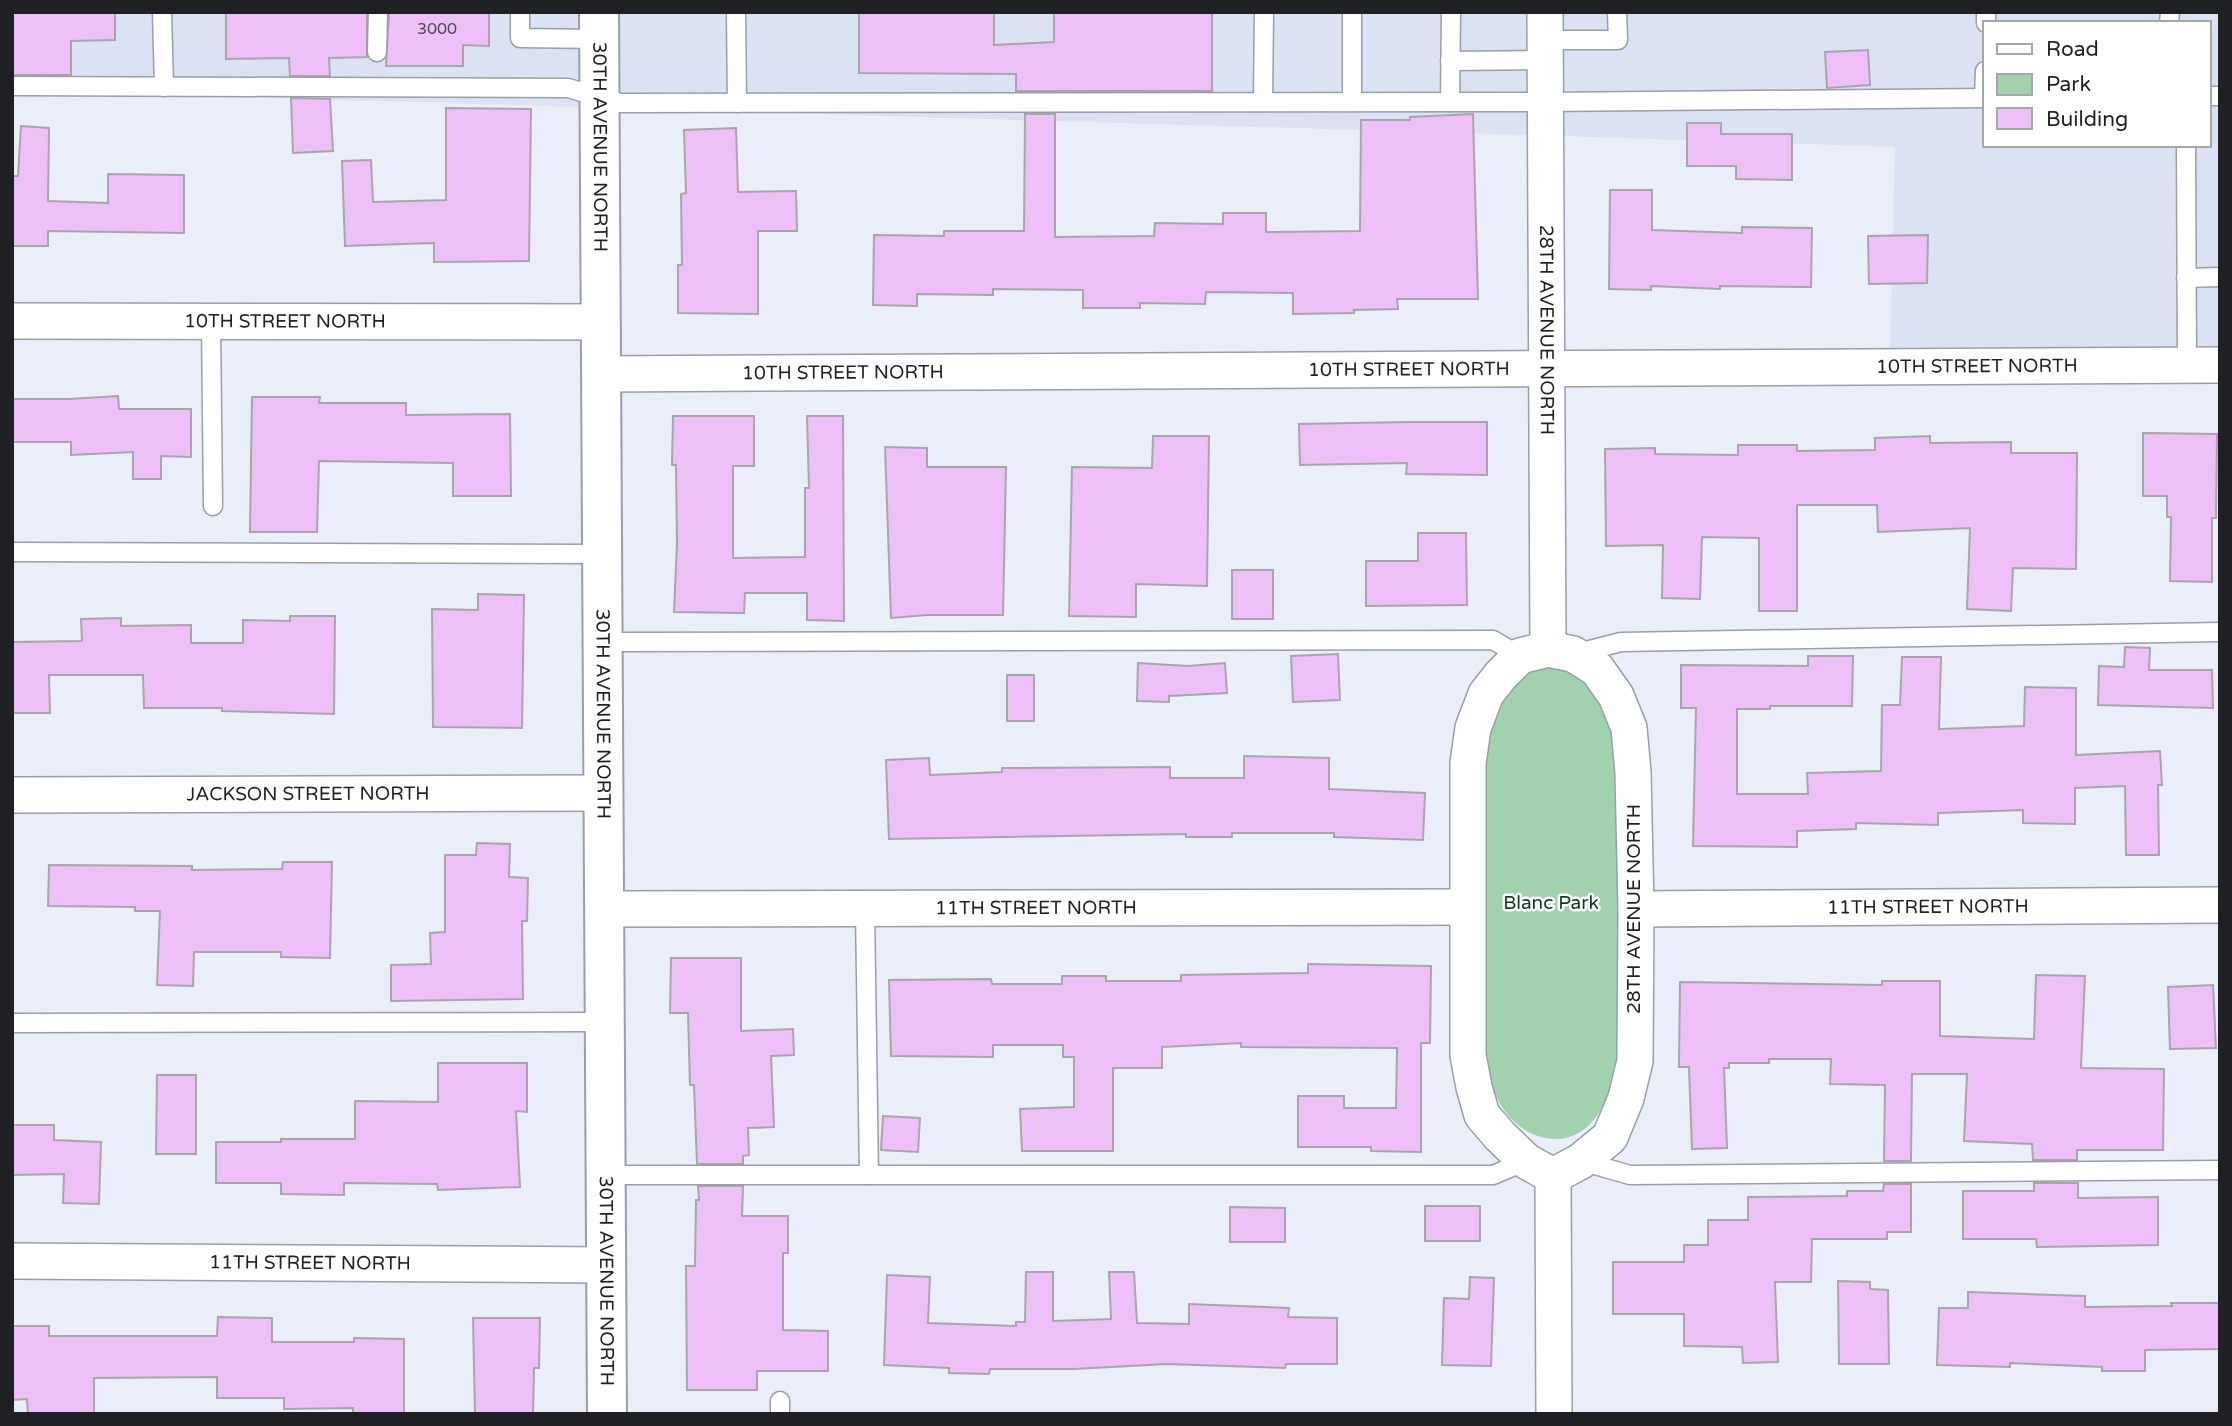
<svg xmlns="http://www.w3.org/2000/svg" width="2232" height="1426" viewBox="0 0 2232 1426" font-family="'Varela Round',sans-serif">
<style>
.built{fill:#dae2f3;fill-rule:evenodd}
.green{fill:#a1d2ad}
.building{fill:#edc1f7;stroke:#aba4ad;stroke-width:2}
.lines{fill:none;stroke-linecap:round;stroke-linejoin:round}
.lane-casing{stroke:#999ea8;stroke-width:21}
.street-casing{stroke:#999ea8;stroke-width:38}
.secondary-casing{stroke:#999ea8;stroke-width:42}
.lane{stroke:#fff;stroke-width:18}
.street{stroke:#fff;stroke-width:35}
.secondary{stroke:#fff;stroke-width:38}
.labels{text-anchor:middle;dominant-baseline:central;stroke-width:5;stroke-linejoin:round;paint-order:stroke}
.number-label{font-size:16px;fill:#524859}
.street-label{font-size:19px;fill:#1e2024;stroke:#fff}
.park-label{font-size:19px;fill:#0d3b1e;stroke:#fff}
</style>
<rect width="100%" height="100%" fill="#e9eef8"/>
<g class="built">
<polygon points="12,12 581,12 581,107 12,90"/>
<polygon points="617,12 1526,12 1527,135 618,108"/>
<path d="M1563,12H2220V348L1890,350L1895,147L1564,136ZM1985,23H2209V145H1985Z"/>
</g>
<path class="green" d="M1538,668C1545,668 1553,667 1560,668C1597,674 1609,721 1617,751L1618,1055C1614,1074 1610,1094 1600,1111C1576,1152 1529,1145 1504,1110C1491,1091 1489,1069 1486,1048L1483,757C1488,731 1495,697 1517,680C1523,675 1531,672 1538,668Z"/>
<g class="building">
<polygon points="12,12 115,12 115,40 71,41 71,75 12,75"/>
<polygon points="226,12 367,12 367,57 329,58 330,76 290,76 289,58 226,59"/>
<polygon points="389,12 489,12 489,46 463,45 463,66 386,66"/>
<polygon points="859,12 994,12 994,45 1054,42 1054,12 1212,12 1212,91 1016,91 1016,74 859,73"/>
<polygon points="1868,50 1870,85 1827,88 1825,52"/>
<polygon points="291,98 330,99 333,151 293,153"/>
<polygon points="446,108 531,109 529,261 434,262 434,243 345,246 342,161 371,160 373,202 446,200"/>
<polygon points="1025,114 1055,114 1055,237 1154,236 1155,223 1223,224 1223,213 1266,213 1266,232 1360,231 1361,120 1410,120 1410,117 1473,114 1478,299 1397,299 1398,309 1354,310 1354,313 1293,314 1293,293 1206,292 1205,304 1140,303 1140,308 1083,308 1083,290 993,289 993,295 917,294 917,306 873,305 874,235 944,236 944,231 1024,231"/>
<polygon points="1687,123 1721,123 1721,134 1792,134 1792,180 1736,179 1736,166 1687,166"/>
<polygon points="21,126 49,128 48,201 108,203 108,174 184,175 184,233 48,231 48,246 12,246 12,176 18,176"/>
<polygon points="736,128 738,192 796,191 797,231 758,231 758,314 678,313 678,265 682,265 681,194 686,193 684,130"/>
<polygon points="1610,190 1652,190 1652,230 1742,233 1742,227 1812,228 1811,287 1720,286 1720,289 1651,286 1651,290 1609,289"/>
<polygon points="1928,235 1927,283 1869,284 1868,236"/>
<polygon points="118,396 119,409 191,409 191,457 161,456 161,479 133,479 133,452 71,455 71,442 12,442 12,399 69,399"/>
<polygon points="252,397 320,397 319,403 406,403 406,415 510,414 511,496 453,496 453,463 319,461 317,532 250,532"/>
<polygon points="673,416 754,416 754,466 733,466 733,558 805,557 805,488 809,488 807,416 843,416 844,621 807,620 807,593 745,593 744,613 674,612 677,543 676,465 672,465"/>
<polygon points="1407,422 1487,422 1487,475 1406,474 1407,463 1300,465 1299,424"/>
<polygon points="2143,433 2217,434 2216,518 2212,518 2212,582 2170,581 2171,517 2167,517 2167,496 2143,496"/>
<polygon points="1153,436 1209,436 1207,586 1136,584 1136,617 1069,616 1072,467 1152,468"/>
<polygon points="1930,436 1930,443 2011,442 2011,453 2077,453 2076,569 2013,568 2011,611 1967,609 1970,528 1878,532 1877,505 1797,505 1797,611 1759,611 1759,538 1702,537 1700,599 1662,598 1663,545 1606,546 1605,449 1655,448 1655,454 1738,455 1738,445 1797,445 1797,451 1875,450 1875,438"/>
<polygon points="885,447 927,448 927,467 1006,467 1003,615 927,615 891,618"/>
<polygon points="1418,533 1466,533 1467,605 1366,606 1366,561 1418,561"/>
<rect x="1232" y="570" width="41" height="49"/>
<polygon points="478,594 524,595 522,728 433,727 432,609 478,610"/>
<polygon points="290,616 335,616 334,714 222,711 222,708 144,708 143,675 49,675 50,713 12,713 12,642 82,641 81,619 121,618 121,626 191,625 191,643 243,643 243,620 290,621"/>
<polygon points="2125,647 2150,648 2149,670 2212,670 2213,708 2098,705 2099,666 2124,667"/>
<polygon points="1338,654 1340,700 1293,702 1291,656"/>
<polygon points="1808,656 1853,656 1852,706 1770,706 1770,709 1737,709 1737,794 1808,794 1807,773 1881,771 1882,705 1900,705 1902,657 1941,657 1939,729 2024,726 2025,687 2076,688 2076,755 2160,751 2162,785 2158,785 2159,855 2126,855 2125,786 2075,788 2075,824 2023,823 2023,810 1938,813 1938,825 1856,823 1856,829 1797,831 1797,847 1693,846 1696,708 1681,708 1681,665 1808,666"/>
<polygon points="1138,663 1188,666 1225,663 1227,693 1169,696 1169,702 1137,701"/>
<rect x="1007" y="675" width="27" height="46"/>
<polygon points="1244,756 1329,758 1329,789 1425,793 1423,840 1334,837 1334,833 1232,833 1232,837 1186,837 1186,834 889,839 886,760 929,758 930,775 1002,772 1002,768 1170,767 1170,778 1244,778"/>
<polygon points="477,843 510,844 509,877 528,878 527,921 522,921 523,999 391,1001 391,965 431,964 430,933 445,932 445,855 476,855"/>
<polygon points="283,862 332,862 330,958 281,957 281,952 194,952 193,986 157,985 160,911 135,911 135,907 48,906 49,865 192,866 192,870 282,869"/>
<polygon points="671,958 741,958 741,1031 793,1029 794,1055 771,1056 774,1127 748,1128 749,1155 743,1156 743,1164 697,1164 694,1085 690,1085 688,1013 670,1013"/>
<polygon points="1308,964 1431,966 1430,1043 1421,1043 1421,1152 1371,1151 1371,1147 1298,1147 1298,1096 1344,1096 1344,1108 1396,1108 1397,1048 1241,1047 1241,1043 1162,1047 1162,1068 1113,1068 1113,1151 1022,1151 1020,1109 1074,1107 1074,1057 1063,1057 1063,1045 993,1045 993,1057 891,1056 889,980 991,979 992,984 1062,984 1062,976 1106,976 1106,981 1181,981 1181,975 1308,973"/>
<polygon points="2036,975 2085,976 2081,1068 2164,1069 2163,1150 2077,1150 2077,1160 2033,1160 2032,1144 1964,1141 1967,1074 1912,1074 1911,1161 1884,1161 1885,1085 1830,1084 1831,1059 1769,1059 1769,1063 1729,1063 1729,1068 1724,1068 1727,1148 1692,1149 1689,1067 1679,1067 1680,982 1882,985 1882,981 1940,981 1940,1036 2034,1039"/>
<polygon points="2213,985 2216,1048 2170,1049 2168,987"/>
<polygon points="438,1063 527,1063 527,1112 516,1111 520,1187 438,1190 437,1184 344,1183 344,1195 281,1194 281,1183 216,1183 216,1142 281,1142 281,1139 355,1139 355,1101 438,1102"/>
<polygon points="157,1075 196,1075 196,1154 156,1154"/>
<polygon points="883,1116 920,1118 918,1152 881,1150"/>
<polygon points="12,1125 54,1125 54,1140 101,1142 99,1204 63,1203 64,1174 12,1175"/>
<polygon points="2034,1183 2078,1183 2078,1198 2158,1197 2158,1245 2037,1247 2036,1239 1963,1239 1963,1191 2034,1191"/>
<polygon points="1884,1184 1911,1184 1911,1232 1887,1232 1887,1239 1812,1239 1811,1282 1775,1282 1778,1362 1743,1363 1742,1347 1684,1346 1684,1314 1613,1314 1613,1262 1684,1262 1684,1245 1708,1245 1708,1220 1748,1220 1748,1197 1847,1196 1847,1191 1883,1191"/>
<polygon points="698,1186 743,1186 742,1216 788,1216 788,1253 783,1253 783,1330 828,1331 828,1371 757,1371 757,1390 687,1390 686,1266 695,1266 696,1200 699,1200"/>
<rect x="1425" y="1206" width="55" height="35"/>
<polygon points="1230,1207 1285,1208 1285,1242 1230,1242"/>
<polygon points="1026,1272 1053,1272 1053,1321 1111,1319 1109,1272 1134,1272 1137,1323 1189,1324 1189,1304 1289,1308 1288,1317 1337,1318 1337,1364 1286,1364 1285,1368 1167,1364 1074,1369 990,1369 989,1374 949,1373 949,1368 884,1365 887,1275 930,1277 928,1323 1016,1326 1016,1322 1025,1322"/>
<polygon points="1470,1277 1494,1278 1491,1366 1442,1365 1444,1298 1469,1299"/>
<polygon points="1838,1281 1870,1282 1870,1289 1888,1290 1889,1364 1839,1364"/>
<polygon points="1968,1292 2085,1296 2085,1307 2172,1306 2171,1303 2220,1303 2220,1349 2145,1350 2145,1371 2102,1371 2102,1367 2010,1363 2010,1367 1937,1365 1939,1308 1968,1308"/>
<polygon points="218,1317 272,1318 272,1342 354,1342 354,1338 404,1339 404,1414 353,1414 353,1408 284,1409 284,1398 217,1398 217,1377 94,1378 94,1414 28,1414 27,1399 12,1400 12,1326 49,1326 49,1336 217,1336"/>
<polygon points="473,1318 540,1318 539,1368 534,1368 533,1414 475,1414"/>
</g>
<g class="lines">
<defs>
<g id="lane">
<polyline points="162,12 164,87"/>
<polyline points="520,12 520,38 599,39"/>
<polyline points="736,12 737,103"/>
<polyline points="1352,12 1352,102"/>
<polyline points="1986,12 1986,23"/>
<polyline points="2169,23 2170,12"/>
<polyline points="1545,40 1618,40 1617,12"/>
<polyline points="377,52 378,12"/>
<polyline points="1450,61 1545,60"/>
<polyline points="12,86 568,88 620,103 1545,102 1985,98"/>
<polyline points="2209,96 2220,96"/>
<polyline points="1984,98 1985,71"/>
<polyline points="1263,102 1264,12"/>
<polyline points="1450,102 1451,12"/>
<polyline points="2186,145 2187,365"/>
<polyline points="2186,278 2220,277"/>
<polyline points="211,322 213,506"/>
<polyline points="12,552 602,554"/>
<polyline points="602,642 1493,640 1520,656"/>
<polyline points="1574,654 1621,642 2220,632"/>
<polyline points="865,909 869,1175"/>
<polyline points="12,1023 605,1022"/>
<polyline points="1581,1161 1630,1175 2220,1170"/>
<polyline points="606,1175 1493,1175 1526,1161"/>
<polyline points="780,1401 780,1414"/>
</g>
<g id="street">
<path id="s1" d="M1545,12L1548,649"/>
<path id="s2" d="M12,321L601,322"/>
<path id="s3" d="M601,374L2220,365"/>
<polygon points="1548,649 1573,654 1597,669 1616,696 1629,728 1633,772 1636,909 1635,1061 1626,1098 1610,1137 1581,1161 1553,1176 1526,1161 1500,1136 1482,1115 1474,1087 1468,1055 1468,763 1473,728 1486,694 1501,675 1520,656"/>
<path id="s4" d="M12,795L604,793"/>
<path id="s5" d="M604,909L1467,907"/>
<path id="s6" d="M1636,909L2220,905"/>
<polyline points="1553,1176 1554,1414"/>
<path id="s7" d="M12,1261L606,1265"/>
</g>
<g id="secondary">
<path id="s8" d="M599,12L607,1414"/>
</g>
</defs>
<use href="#lane" class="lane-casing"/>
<use href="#street" class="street-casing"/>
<use href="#secondary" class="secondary-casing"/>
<use href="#lane" class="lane"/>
<use href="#street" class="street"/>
<use href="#secondary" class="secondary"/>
</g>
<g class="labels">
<g class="number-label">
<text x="437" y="29">3000</text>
</g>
<g class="street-label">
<text stroke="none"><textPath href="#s8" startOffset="135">30TH AVENUE NORTH</textPath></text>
<text stroke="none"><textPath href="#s2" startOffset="273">10TH STREET NORTH</textPath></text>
<text stroke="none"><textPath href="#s1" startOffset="318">28TH AVENUE NORTH</textPath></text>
<text stroke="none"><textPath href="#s3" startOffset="1376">10TH STREET NORTH</textPath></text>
<text stroke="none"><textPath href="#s3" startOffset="808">10TH STREET NORTH</textPath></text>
<text stroke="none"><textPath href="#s3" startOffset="242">10TH STREET NORTH</textPath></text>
<text stroke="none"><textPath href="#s8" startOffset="702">30TH AVENUE NORTH</textPath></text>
<text stroke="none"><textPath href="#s4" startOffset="296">JACKSON STREET NORTH</textPath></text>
<text stroke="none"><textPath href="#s6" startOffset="292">11TH STREET NORTH</textPath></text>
<text stroke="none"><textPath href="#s5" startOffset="432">11TH STREET NORTH</textPath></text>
<text transform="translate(1634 909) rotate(-90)">28TH AVENUE NORTH</text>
<text stroke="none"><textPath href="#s7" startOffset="298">11TH STREET NORTH</textPath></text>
<text stroke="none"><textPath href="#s8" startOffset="1269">30TH AVENUE NORTH</textPath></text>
</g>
<g class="park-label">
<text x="1551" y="903">Blanc Park</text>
</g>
</g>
<rect width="2232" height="1426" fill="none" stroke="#1e2024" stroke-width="28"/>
<rect x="1983" y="21" width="228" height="126" fill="#ffffff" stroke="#a5a6a7" stroke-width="2"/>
<rect x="1997" y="44" width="35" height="10" fill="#ffffff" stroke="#a5a6a7" stroke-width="2"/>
<text x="2046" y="56" font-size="21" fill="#1e2024">Road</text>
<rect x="1997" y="74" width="35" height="21" fill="#a1d2ad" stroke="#a5a6a7" stroke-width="2"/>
<text x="2046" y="91" font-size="21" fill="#1e2024">Park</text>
<rect x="1997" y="108" width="35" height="21" fill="#edc1f7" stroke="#a5a6a7" stroke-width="2"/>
<text x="2046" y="126" font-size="21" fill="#1e2024">Building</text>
</svg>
